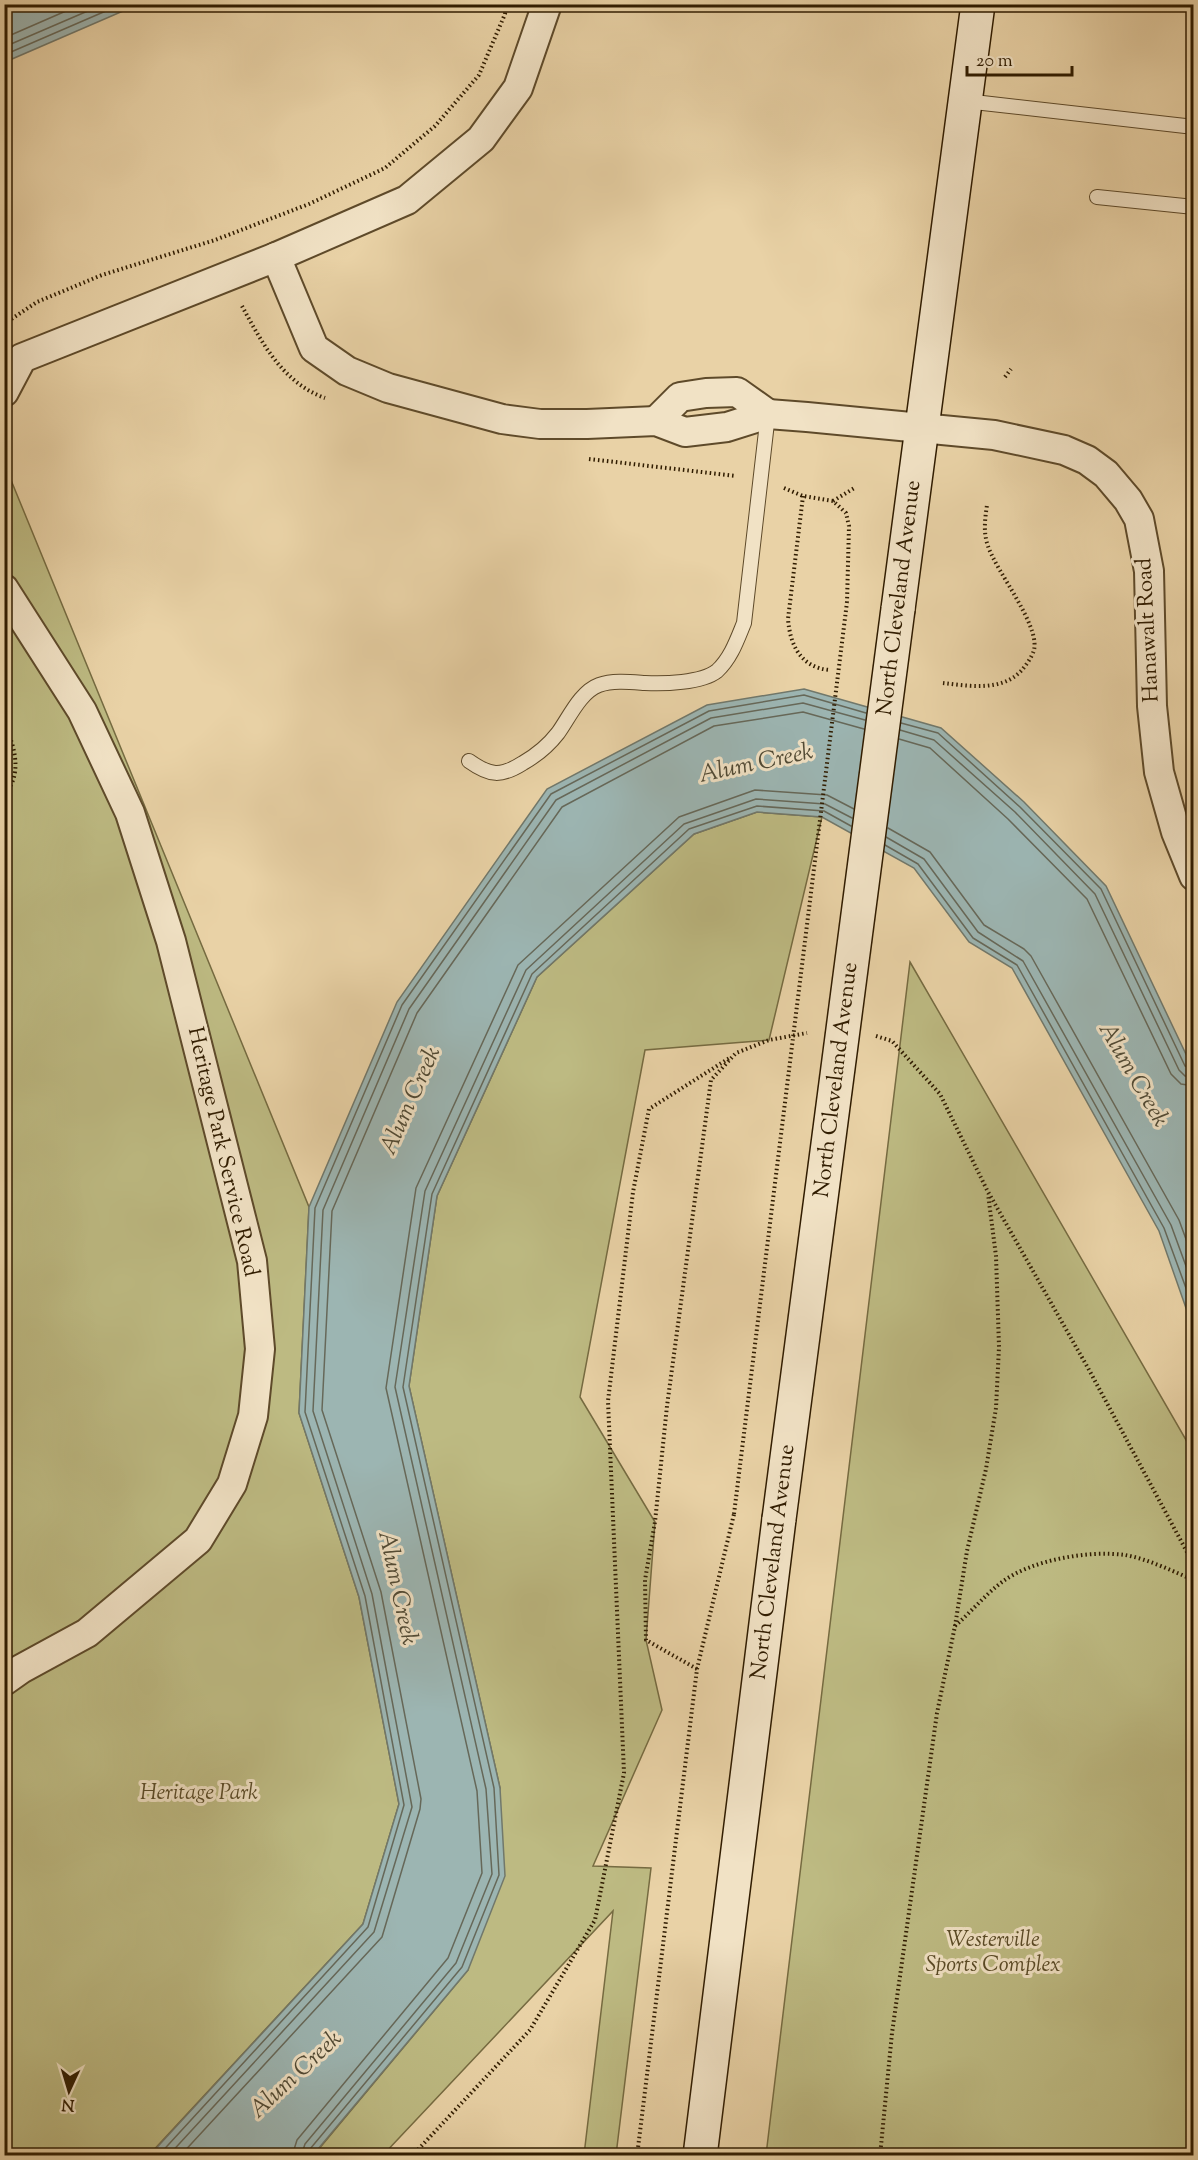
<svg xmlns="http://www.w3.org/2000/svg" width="1198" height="2160" viewBox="0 0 1198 2160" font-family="'Sorts Mill Goudy',serif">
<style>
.green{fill:#bdba82;stroke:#766b41;stroke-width:1.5}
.water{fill:#9cb5b2;stroke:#71786b;stroke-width:1.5}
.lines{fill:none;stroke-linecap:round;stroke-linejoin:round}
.shore{stroke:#666859;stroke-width:1.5}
.service-casing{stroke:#5e4a2a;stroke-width:16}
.minor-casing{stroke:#5e4a2a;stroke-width:32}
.secondary-casing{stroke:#301c00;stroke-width:36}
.path{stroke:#301c00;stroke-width:4;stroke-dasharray:1.5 3;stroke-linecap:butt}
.service{stroke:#f1e2c5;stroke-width:14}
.minor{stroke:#f1e2c5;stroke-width:28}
.secondary{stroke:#f1e2c5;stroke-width:33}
.secondary-bridge-casing{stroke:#301c00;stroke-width:36;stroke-linecap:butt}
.path-bridge{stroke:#301c00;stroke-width:4;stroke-dasharray:1.5 3;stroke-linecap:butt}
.secondary-bridge{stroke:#f1e2c5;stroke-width:33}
.labels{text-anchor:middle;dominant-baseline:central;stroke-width:6;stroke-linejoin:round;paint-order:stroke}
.street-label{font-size:22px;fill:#301c00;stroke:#f1e2c5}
.park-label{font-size:22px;font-style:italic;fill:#5a4b27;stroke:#f1e2c5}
.water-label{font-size:24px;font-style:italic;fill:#504a35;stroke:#f1e2c5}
</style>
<rect width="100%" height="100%" fill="#e9d2a6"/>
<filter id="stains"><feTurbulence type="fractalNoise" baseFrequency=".00333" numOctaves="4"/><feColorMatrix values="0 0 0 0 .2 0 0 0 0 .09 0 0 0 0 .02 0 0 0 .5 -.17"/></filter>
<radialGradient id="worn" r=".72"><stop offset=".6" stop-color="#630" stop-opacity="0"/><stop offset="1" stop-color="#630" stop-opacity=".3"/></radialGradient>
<g class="green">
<polygon points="4,463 309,1207 299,1413 359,1597 399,1804 363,1924 149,2155 5,2155"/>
<polygon points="757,812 822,817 769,1040 645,1050 580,1397 655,1522 646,1640 662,1710 593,1866 651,1868 616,2155 584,2155 613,1911 383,2155 313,2156 468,1970 500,1788 409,1386 437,1196 537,977 694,834"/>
<polygon points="910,962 1193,1452 1193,2155 766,2155"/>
</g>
<g class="water">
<polygon points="5,4 137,4 137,5 5,62"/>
<polygon points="804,689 941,728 1024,802 1106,886 1193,1069 1193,1328 1159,1231 1012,968 969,942 914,868 822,817 757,812 694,834 537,977 437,1196 409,1386 500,1788 505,1876 468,1970 313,2155 149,2156 363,1924 399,1804 359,1597 299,1413 309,1207 397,1002 547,789 707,705"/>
</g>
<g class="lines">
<g class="shore">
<polyline points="4,38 82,4"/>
<polyline points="4,47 104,4"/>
<polyline points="4,55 122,4"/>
<polyline points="901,723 938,733 1020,807 1101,889 1185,1066 1194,1070"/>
<polyline points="900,730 934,740 1015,812 1095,894 1179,1070 1185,1076 1194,1077"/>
<polyline points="899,739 930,748 1008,819 1087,899 1171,1074 1181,1084 1194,1086"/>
<polyline points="888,828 930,852 984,925 1024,949 1031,956 1179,1220 1194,1261"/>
<polyline points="886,837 924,859 978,932 1023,961 1171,1225 1194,1288"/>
<polyline points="885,845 918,864 973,938 1017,965 1164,1228 1194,1310"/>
<polyline points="158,2156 368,1927 404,1805 365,1596 305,1412 315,1208 402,1005 551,794 709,711 804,695 866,713"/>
<polyline points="168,2156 374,1932 412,1807 372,1594 313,1411 323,1210 409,1009 556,800 711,718 803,703 865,720"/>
<polyline points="180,2156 382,1937 420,1809 421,1799 381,1592 322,1410 332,1211 417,1013 562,807 714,726 803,712 864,729"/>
<polyline points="292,2156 297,2140 448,1958 482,1873 477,1791 386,1388 416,1188 518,965 679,817 755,790 827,795 854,809"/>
<polyline points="301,2156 305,2144 456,1963 492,1874 486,1789 395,1387 425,1191 526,970 684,824 756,799 825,804 852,818"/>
<polyline points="309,2156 310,2149 462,1967 499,1875 494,1788 403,1387 432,1194 532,974 689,829 757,806 824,811 851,826"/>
</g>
<defs>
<g id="service">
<polyline points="965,101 1194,127"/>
<polyline points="1097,197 1194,207"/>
<path d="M469,761C490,776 501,777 523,763C537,755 548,746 558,733C569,718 580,692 599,685C613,680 631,682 645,683C663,684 702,683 717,671C731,658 737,640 744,623L768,414"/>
</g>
<g id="minor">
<polyline points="276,257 314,348 347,371 388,388 502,419 540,424 587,424 656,421 685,432 727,427 768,414 807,417 994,435 1064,450 1087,460 1106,474 1128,500 1139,519 1149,571 1152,706 1159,772 1176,832 1194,876"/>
<polyline points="4,392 22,358 276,257 407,200 481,139 518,88 547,4"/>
<polyline points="656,421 680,397 706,393 737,392 768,414"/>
<polyline points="4,589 82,711 130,813 171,941 252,1261 260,1349 253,1416 232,1484 198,1540 87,1633 21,1669 4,1681"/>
</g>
<g id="secondary">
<polyline points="898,609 978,4"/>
<polyline points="700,2156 779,1519"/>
</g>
</defs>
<use href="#service" class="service-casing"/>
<use href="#minor" class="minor-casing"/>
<use href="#secondary" class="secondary-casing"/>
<g class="path">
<path d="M242,306C262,343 283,383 325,398"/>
<polyline points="4,324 37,302 102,275 215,240 309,204 385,168 435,126 479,75 505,14 506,4"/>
<polyline points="1005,377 1011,369"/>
<polyline points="589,459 736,476"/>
<polyline points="784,488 803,496 833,501 846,513 849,526 847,602"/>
<path d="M803,496L788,619C790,645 801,668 830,670"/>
<polyline points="833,501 856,487"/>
<path d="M943,683C969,686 1002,692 1022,670C1026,665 1032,657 1034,650C1040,625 996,571 988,546C983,532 985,519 987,505"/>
<path d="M4,724C15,745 23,776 4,794"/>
<polyline points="876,1036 892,1041 940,1094 987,1190 1088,1368 1194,1565"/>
<path d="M955,1626C971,1612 985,1595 1002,1582C1031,1560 1089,1550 1125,1555C1148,1559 1172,1571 1194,1580"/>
<polyline points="697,1669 646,1640 645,1580 655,1522 667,1406 711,1080 736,1053 769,1040 807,1033"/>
<polyline points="412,2156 530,2030 595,1920 624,1773 608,1401 633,1192 649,1109 731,1057"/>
<polyline points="637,2156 697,1669 734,1514"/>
<polyline points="880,2156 892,2033 937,1713 955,1626 967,1551 986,1469 996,1408 999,1347 996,1256 988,1194"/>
</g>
<use href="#service" class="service"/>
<use href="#minor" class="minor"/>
<use href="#secondary" class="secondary"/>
<defs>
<polyline id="secondary-bridge" points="779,1519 898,609"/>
</defs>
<use href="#secondary-bridge" class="secondary-bridge-casing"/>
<polyline class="path-bridge" points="734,1514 847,602"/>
<use href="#secondary-bridge" class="secondary-bridge"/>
</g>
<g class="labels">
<g class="street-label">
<text transform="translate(900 598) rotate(-83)">North Cleveland Avenue</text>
<text transform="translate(1149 630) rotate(-93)">Hanawalt Road</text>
<text transform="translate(837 1080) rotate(-83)">North Cleveland Avenue</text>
<text transform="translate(222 1152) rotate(77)">Heritage Park Service Road</text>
<text transform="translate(774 1562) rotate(-83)">North Cleveland Avenue</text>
</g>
<g class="park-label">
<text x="199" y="1794">Heritage Park</text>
<text x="993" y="1941">Westerville<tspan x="993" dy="25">Sports Complex</tspan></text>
</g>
<g class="water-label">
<text transform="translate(756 764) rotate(-12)">Alum Creek</text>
<text transform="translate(1133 1075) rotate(60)">Alum Creek</text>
<text transform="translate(411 1101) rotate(-66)">Alum Creek</text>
<text transform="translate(397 1588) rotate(78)">Alum Creek</text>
<text transform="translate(296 2075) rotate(-43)">Alum Creek</text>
</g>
</g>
<rect width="1198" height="2160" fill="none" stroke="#e9d2a6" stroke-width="24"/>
<rect x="6" y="6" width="1186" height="2148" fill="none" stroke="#301c00" stroke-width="3"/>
<rect x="12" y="12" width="1174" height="2136" fill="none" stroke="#301c00" stroke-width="1.5"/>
<g transform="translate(69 2091) rotate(184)" stroke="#f1e2c5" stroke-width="4.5" paint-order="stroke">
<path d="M0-4.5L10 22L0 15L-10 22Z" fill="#301c00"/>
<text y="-9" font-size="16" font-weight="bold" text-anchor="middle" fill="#301c00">N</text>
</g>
<path d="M967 66v9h105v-9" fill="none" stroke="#301c00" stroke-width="3"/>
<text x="976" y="66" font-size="18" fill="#301c00" stroke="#f1e2c5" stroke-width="4.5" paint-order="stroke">20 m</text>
<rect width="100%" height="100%" filter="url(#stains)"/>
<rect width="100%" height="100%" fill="url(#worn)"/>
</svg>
